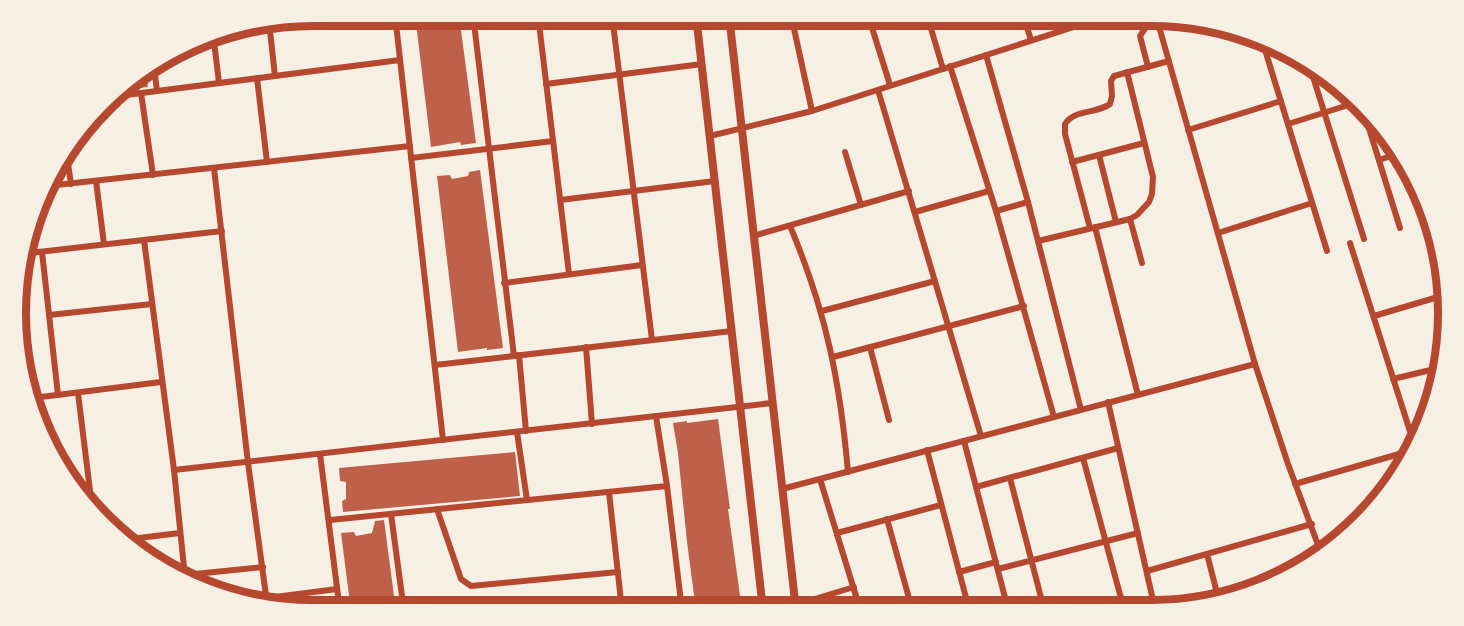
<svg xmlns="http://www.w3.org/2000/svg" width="1464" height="626" viewBox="0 0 1464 626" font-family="Arial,sans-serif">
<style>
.building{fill:#bf614a}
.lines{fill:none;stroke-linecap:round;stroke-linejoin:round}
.minor{stroke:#b5482f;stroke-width:6}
.tertiary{stroke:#b5482f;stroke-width:8}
.rim{fill:none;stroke:#b5482f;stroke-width:8}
</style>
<rect width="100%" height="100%" fill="#f6efe4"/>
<g class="building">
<polygon points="415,15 459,15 476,143 461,145 460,142 431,147"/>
<polygon points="146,72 148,87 115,91 117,89"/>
<polygon points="480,170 503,348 487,350 487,348 458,352 437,176 450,175 452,179 468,176 469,172"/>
<polygon points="718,419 730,509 728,509 742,610 696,610 687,542 678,453 673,423 687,421 687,423"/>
<polygon points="515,452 520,496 343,512 342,501 346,499 346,482 340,481 339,468"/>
<polygon points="384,520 396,611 351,611 341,533 354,532 356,536 372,533 375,521"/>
</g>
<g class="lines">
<g class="minor">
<polyline points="395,15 443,440"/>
<polyline points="473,15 514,356"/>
<polyline points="538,15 569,274"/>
<polyline points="612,15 652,340"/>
<polyline points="791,15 812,111"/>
<polyline points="868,15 890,85"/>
<polyline points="927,15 943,69"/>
<polyline points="1023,15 1031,40"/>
<polyline points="1156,16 1255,364 1288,464 1321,553"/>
<polyline points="269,22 275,76"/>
<polyline points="930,24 959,15"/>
<polyline points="793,26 829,15"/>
<polyline points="213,33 219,83"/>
<polyline points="1262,40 1327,251"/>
<polyline points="986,55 1028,202 1081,410"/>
<polyline points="950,66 996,211 1054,417"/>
<polyline points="154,67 157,91"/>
<polyline points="1148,67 1140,36 1146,27 1158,24"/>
<polyline points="1310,67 1364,239"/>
<polyline points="257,78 267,162"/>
<polyline points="546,84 702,64"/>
<polyline points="878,90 981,436"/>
<polyline points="141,93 153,175"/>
<polyline points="110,97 400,60"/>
<polyline points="1363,109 1400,228"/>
<polyline points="1288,124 1358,102"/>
<polyline points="1188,130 1281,101"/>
<polyline points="710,136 812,111 1111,15"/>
<polyline points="66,150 71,184"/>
<polyline points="845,152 861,205"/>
<polyline points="1099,155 1116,222"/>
<polyline points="411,158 553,141"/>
<polyline points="1379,160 1397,154"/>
<polyline points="1072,162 1144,143"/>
<polyline points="214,168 248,463 267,603"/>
<polyline points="96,181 104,244"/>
<polyline points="47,186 410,146"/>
<polyline points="560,200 715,181"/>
<polyline points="996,211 1028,202"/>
<polyline points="915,212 989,191"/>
<polyline points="1130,219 1142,263"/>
<path d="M790,226C826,311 840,381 848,472"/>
<polyline points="1095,227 1138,395"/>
<path d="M1090,228L1065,134V124C1074,109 1097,114 1110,104L1112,96L1111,81L1114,76L1169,61"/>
<polyline points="1218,233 1312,203"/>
<polyline points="753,236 909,191"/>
<polyline points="144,240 174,470 185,577"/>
<polyline points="1038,241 1130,219 1137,215 1149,202 1152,194 1153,177 1127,72"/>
<polyline points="1350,243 1415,447"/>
<polyline points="42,252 58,395"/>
<polyline points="21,254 222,231"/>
<polyline points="504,283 642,265"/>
<polyline points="822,311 935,281"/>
<polyline points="49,315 152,304"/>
<polyline points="1374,316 1448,294"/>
<polyline points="586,347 592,424"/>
<polyline points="870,347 889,420"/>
<polyline points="519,355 526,431"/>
<polyline points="833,357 1024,306"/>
<polyline points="435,365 732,331"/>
<polyline points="1393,379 1439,368"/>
<polyline points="78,393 92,507"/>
<polyline points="33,398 161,382"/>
<polyline points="1108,402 1155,609"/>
<polyline points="656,416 667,486 682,610"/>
<polyline points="517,432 527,500"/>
<polyline points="964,441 1008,609"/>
<polyline points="927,450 969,609"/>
<polyline points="320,454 340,611"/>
<polyline points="1083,458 1124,609"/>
<polyline points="174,470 772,403"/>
<polyline points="1010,478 1044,609"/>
<polyline points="820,479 860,609"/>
<polyline points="1295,484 1413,450"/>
<polyline points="976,487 1118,448"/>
<polyline points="782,489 1255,364"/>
<polyline points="609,492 622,610"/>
<polyline points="437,509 461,579 471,586 618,572"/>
<polyline points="391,514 404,611"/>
<polyline points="887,519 912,609"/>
<polyline points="330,520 667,486"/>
<polyline points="837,533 941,505"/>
<polyline points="122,540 180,533"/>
<polyline points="1318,544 1350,534"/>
<polyline points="1207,554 1219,601"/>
<polyline points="998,569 1138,533"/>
<polyline points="1147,571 1312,524"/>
<polyline points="959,572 996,562"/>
<polyline points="185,575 263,567"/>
<polyline points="267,598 337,589"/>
<polyline points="795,605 854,587"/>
<polyline points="1168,608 1217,594"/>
</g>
<g class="tertiary">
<polyline points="696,15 763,610"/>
<polyline points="729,15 796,610"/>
</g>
</g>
<path d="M0 0H1464V626H0ZM313 26H1151A287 287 0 0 1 1438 313V313A287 287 0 0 1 1151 600H313A287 287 0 0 1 26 313V313A287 287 0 0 1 313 26Z" fill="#f6efe4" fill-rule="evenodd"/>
<path class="rim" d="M313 26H1151A287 287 0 0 1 1438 313V313A287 287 0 0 1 1151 600H313A287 287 0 0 1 26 313V313A287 287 0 0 1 313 26Z"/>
</svg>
